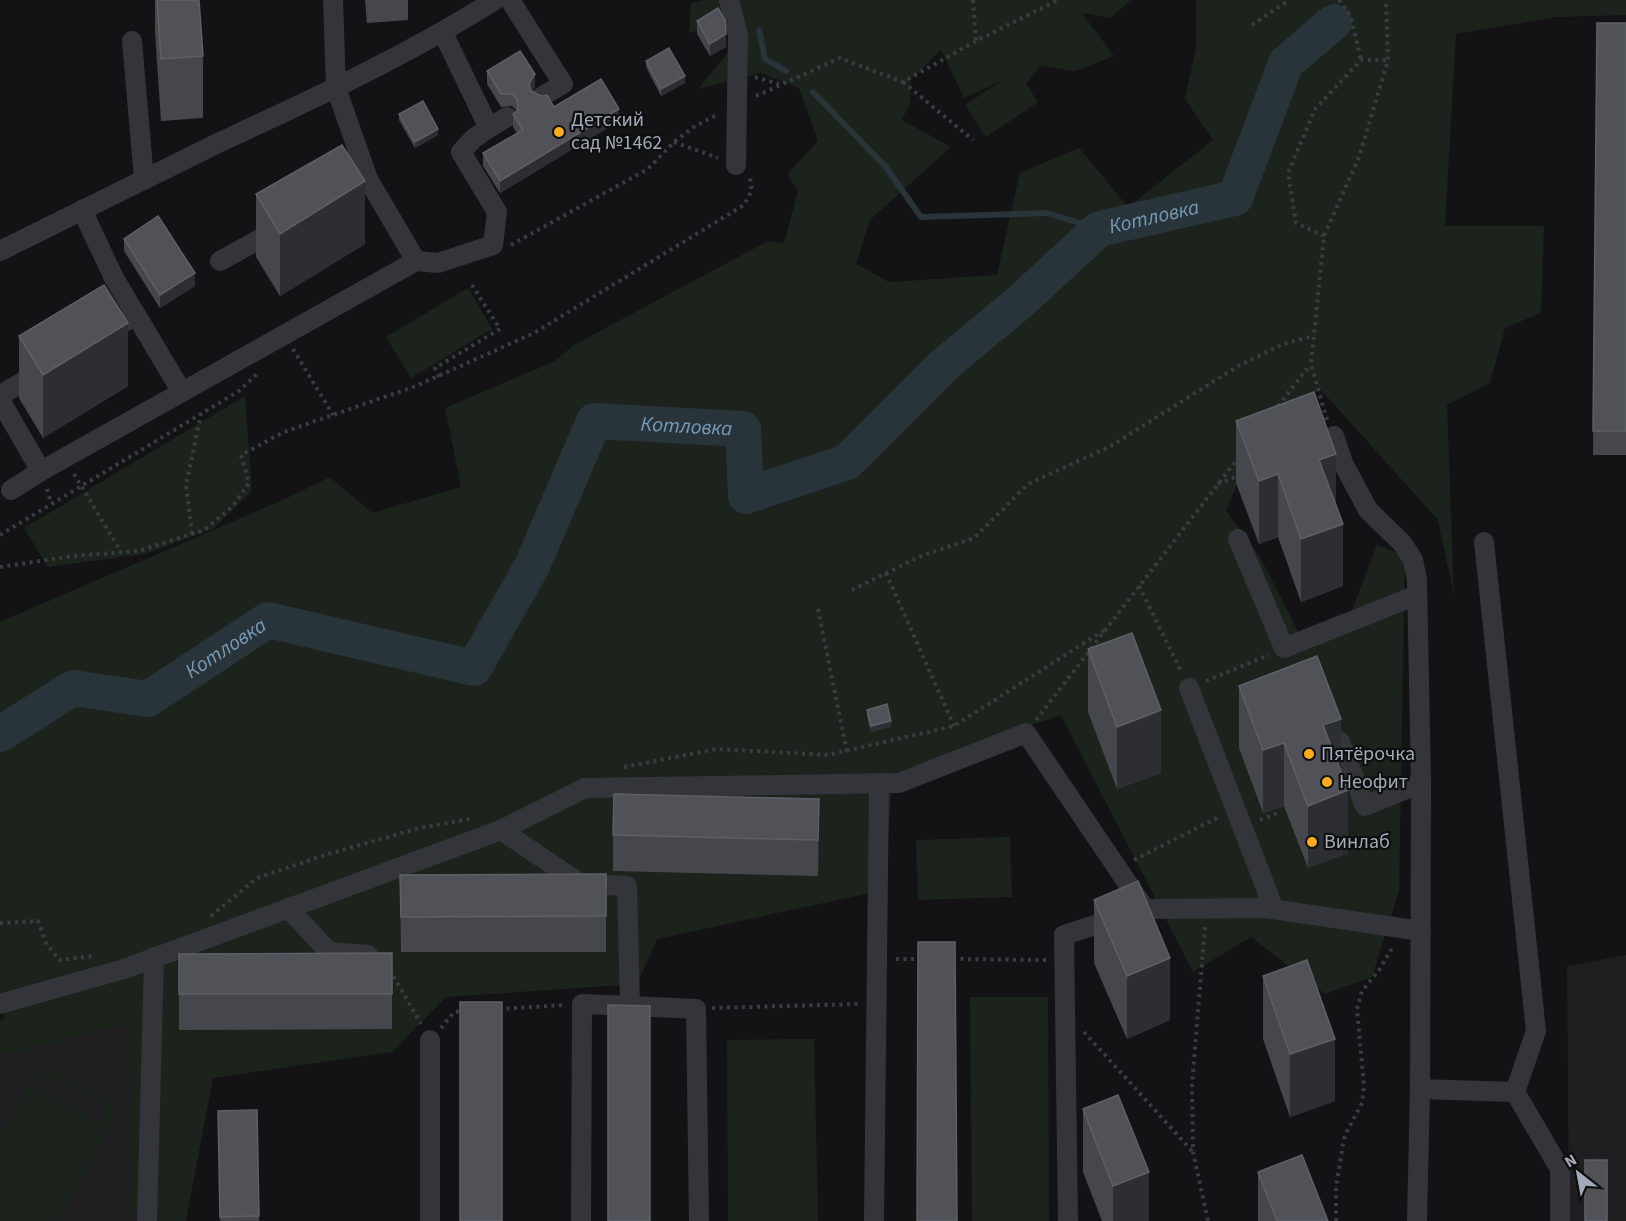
<svg xmlns="http://www.w3.org/2000/svg" width="1626" height="1221" viewBox="0 0 1626 1221" font-family="'Source Sans 3',sans-serif">
<style>
.built{fill:#1f1f22}
.green{fill:#1b231c;fill-rule:evenodd}
.lines{fill:none;stroke-linecap:round;stroke-linejoin:round}
.stream{stroke:#28333a;stroke-width:6}
.river{stroke:#28333a;stroke-width:36}
.path{stroke:#393c41;stroke-width:4;stroke-dasharray:3 4.5;stroke-linecap:butt}
.minor{stroke:#34353a;stroke-width:20}
.wall{fill:#46474d}
.shaded-wall{fill:#2d2e32}
.building{fill:#505258;stroke:#5d6067;stroke-width:1.5}
.poi-dot{fill:#ffac21;stroke:#0e0e10;stroke-width:2}
.labels{text-anchor:middle;dominant-baseline:central;stroke-width:4.5;stroke-linejoin:round;paint-order:stroke}
.poi-label{font-size:20px;fill:#a3aab7;stroke:#0e0e10;text-anchor:start}
.water-label{font-size:21px;font-style:italic;fill:#779ab5;stroke:#0e0e10}
</style>
<rect width="100%" height="100%" fill="#131315"/>
<g class="built">
<polygon points="1626,955 1626,1221 1569,1221 1567,966"/>
<polygon points="139,1008 133,1221 0,1221 0,1045"/>
</g>
<g class="green">
<polygon points="705,0 1131,0 1110,18 1082,13 1114,56 1075,71 1041,66 1026,84 1038,102 986,137 965,105 1001,81 964,98 941,50 911,79 910,103 902,120 951,147 870,220 856,264 889,282 997,275 1020,173 1079,148 1128,207 1213,140 1185,99 1196,47 1196,0 1626,0 1626,15 1557,17 1456,34 1445,226 1544,226 1541,313 1505,328 1490,383 1447,405 1454,596 1438,520 1321,390 1279,404 1255,438 1226,511 1260,557 1303,641 1351,613 1377,545 1405,556 1399,891 1372,977 1325,994 1251,937 1193,972 1061,715 893,774 884,890 657,939 637,984 446,997 392,1052 213,1078 186,1221 132,1221 127,1024 0,1056 0,1020 5,1018 0,1005 0,622 287,498 330,477 372,513 461,487 445,408 553,362 574,345 768,241 784,243 798,191 787,174 818,141 799,88 761,73 698,89 746,31 724,22 689,33 691,3"/>
<polygon points="468,288 492,329 411,378 386,337"/>
<polygon points="245,396 252,491 213,529 145,554 48,567 24,528"/>
<polygon points="1010,837 1012,897 918,900 916,840"/>
<polygon points="970,997 1048,997 1049,1221 972,1221"/>
<polygon points="814,1039 818,1221 728,1221 727,1040"/>
<path d="M47,1070C64,1074 102,1089 110,1105C113,1111 113,1117 112,1124L58,1221H0V1137L32,1080L38,1073ZM47,1077C67,1080 117,1101 104,1126L34,1088L41,1078Z"/>
</g>
<g class="lines">
<g class="stream">
<polyline points="759,30 765,59 786,71"/>
<polyline points="813,92 885,166 921,217 1047,213 1099,229"/>
</g>
<path class="river" id="s1" d="M0,734L73,688L148,699L268,620L474,668L532,566L594,421L743,429L746,496L847,462L945,364L1022,300L1099,229L1235,198L1286,63L1334,22"/>
<g class="path">
<polyline points="973,0 976,41"/>
<polyline points="1339,0 1351,17 1361,60"/>
<polyline points="1252,25 1289,0"/>
<polyline points="755,77 779,84"/>
<polyline points="903,82 973,140"/>
<polyline points="756,96 840,58 903,82 976,41 1058,0"/>
<polyline points="674,142 718,158"/>
<polyline points="1324,236 1296,223 1288,173 1315,109 1361,60 1388,60"/>
<polyline points="511,245 648,169 674,142 695,126 719,114"/>
<polyline points="293,349 333,415"/>
<polyline points="439,377 435,368 500,329 472,285"/>
<polyline points="1278,406 1310,365"/>
<polyline points="1327,420 1311,364 1324,236 1359,157 1388,60 1386,0"/>
<polyline points="74,474 121,552"/>
<polyline points="1218,484 1238,476"/>
<polyline points="47,489 51,503"/>
<polyline points="192,534 186,485 201,414"/>
<polyline points="0,535 239,391 258,373"/>
<polyline points="0,567 73,556 139,551 204,530 232,507 249,483 241,455 284,432 416,386 534,333 744,205 752,190 750,178"/>
<polyline points="886,573 954,726"/>
<polyline points="1139,586 1181,671"/>
<polyline points="852,590 921,556 974,538 1028,484 1111,446 1238,366 1283,344 1314,336"/>
<polyline points="818,609 847,752"/>
<polyline points="1206,681 1269,655"/>
<polyline points="1036,720 1239,457"/>
<polyline points="624,767 716,749 828,755 954,726 1106,629"/>
<polyline points="1260,820 1280,812"/>
<polyline points="1134,860 1219,817"/>
<polyline points="211,916 257,878 328,854 420,828 469,819"/>
<polyline points="0,923 38,921 46,943 59,960 93,956"/>
<polyline points="1205,927 1192,1084 1193,1152 1208,1221"/>
<polyline points="896,959 921,959"/>
<polyline points="953,959 1047,960"/>
<polyline points="390,970 421,1024"/>
<polyline points="712,1008 858,1004"/>
<polyline points="499,1009 564,1005"/>
<polyline points="441,1028 454,1012 465,1011"/>
<polyline points="1084,1032 1193,1152"/>
<polyline points="1336,1221 1336,1187 1343,1144 1345,1135 1362,1103 1364,1086 1357,1009 1362,991 1379,970 1394,945"/>
</g>
<g class="minor">
<polyline points="333,0 336,88 368,179 358,184"/>
<polyline points="510,0 563,84 541,97"/>
<polyline points="729,0 738,35 736,165"/>
<polyline points="443,33 489,128 507,117"/>
<polyline points="132,41 144,179"/>
<polyline points="82,210 114,278 136,315 104,334"/>
<path d="M0,251C72,215 144,179 216,144C311,100 406,56 495,0"/>
<polyline points="220,261 278,229"/>
<polyline points="416,261 438,263 493,245 497,212 461,152 474,138 489,128"/>
<polyline points="136,315 182,392"/>
<polyline points="0,395 42,371"/>
<polyline points="0,400 41,471"/>
<polyline points="1334,436 1343,463 1368,510 1402,543 1413,560 1417,580 1421,783 1420,1089 1417,1221"/>
<polyline points="11,490 41,471 416,261 368,179"/>
<polyline points="1238,539 1284,648 1417,595"/>
<polyline points="1484,542 1536,1031 1515,1092"/>
<polyline points="1189,688 1274,909"/>
<polyline points="1340,742 1365,806 1421,783"/>
<polyline points="501,830 581,884 627,886 630,1006 582,1004 581,1221"/>
<polyline points="288,908 329,952 368,955"/>
<polyline points="0,1004 124,969 501,830 585,788 899,783 1026,733 1145,909 1265,908 1421,931"/>
<polyline points="630,1006 696,1009 699,1221"/>
<polyline points="1420,1089 1515,1092 1560,1169 1560,1221"/>
<polyline points="147,1221 154,957"/>
<polyline points="430,1221 430,1040"/>
<polyline points="874,1221 879,783"/>
<polyline points="1068,1221 1064,935 1120,917"/>
</g>
</g>
<g class="wall">
<polygon points="155,0 199,0 203,56 203,118 161,121 155,32"/>
<polygon points="365,0 408,0 408,20 367,23"/>
<polygon points="697,21 726,47 710,56 697,34"/>
<polygon points="1597,23 1626,23 1626,455 1593,455"/>
<polygon points="646,61 685,83 661,96 646,67"/>
<polygon points="487,71 535,87 532,91 554,107 619,121 500,193 483,166 483,153 517,133 513,127 513,114 517,111 512,106 501,107 487,84"/>
<polygon points="399,114 438,135 415,148 399,120"/>
<polygon points="256,194 365,244 280,296 256,257"/>
<polygon points="124,239 195,286 160,308 124,251"/>
<polygon points="19,336 128,386 43,438 19,398"/>
<polygon points="1236,421 1336,506 1343,586 1301,602 1278,537 1259,544 1236,483"/>
<polygon points="1088,649 1161,773 1117,789 1088,712"/>
<polygon points="1239,686 1341,772 1348,853 1308,868 1284,806 1263,813 1239,748"/>
<polygon points="867,710 891,727 871,732 867,716"/>
<polygon points="613,835 819,835 818,876 613,871"/>
<polygon points="606,874 606,952 401,952 400,875"/>
<polygon points="1094,900 1170,1020 1127,1039 1094,963"/>
<polygon points="392,953 392,1029 179,1030 179,954"/>
<polygon points="1263,976 1335,1101 1290,1117 1263,1039"/>
<polygon points="1083,1109 1149,1221 1102,1221 1083,1172"/>
<polygon points="257,1110 259,1221 220,1221 218,1111"/>
<polygon points="1258,1172 1328,1221 1258,1221"/>
</g>
<g class="shaded-wall">
<polygon points="726,34 726,47 710,56 710,44"/>
<polygon points="535,74 535,87 529,97 529,84"/>
<polygon points="685,76 685,83 661,96 661,89"/>
<polygon points="619,109 619,121 500,193 500,181"/>
<polygon points="438,129 438,135 415,148 415,142"/>
<polygon points="365,181 365,244 280,296 280,234"/>
<polygon points="195,273 195,286 160,308 160,295"/>
<polygon points="128,323 128,386 43,438 43,375"/>
<polygon points="1336,454 1336,517 1319,460"/>
<polygon points="1278,474 1278,537 1259,544 1259,481"/>
<polygon points="1343,524 1343,586 1301,602 1301,539"/>
<polygon points="1161,710 1161,773 1117,789 1117,727"/>
<polygon points="1341,719 1341,781 1323,725"/>
<polygon points="891,721 891,727 871,732 871,726"/>
<polygon points="1284,743 1284,806 1263,813 1263,750"/>
<polygon points="1348,790 1348,853 1308,868 1308,806"/>
<polygon points="819,799 819,835 818,876 818,840"/>
<polygon points="1170,958 1170,1020 1127,1039 1127,976"/>
<polygon points="1335,1039 1335,1101 1290,1117 1290,1054"/>
<polygon points="1149,1172 1149,1221 1113,1221 1113,1186"/>
</g>
<g class="building">
<polygon points="157,0 199,0 203,56 161,59"/>
<polygon points="718,8 725,20 726,34 710,44 697,21"/>
<polygon points="1597,23 1626,23 1626,431 1593,431"/>
<polygon points="669,48 685,76 661,89 646,61"/>
<polygon points="520,51 535,74 529,84 531,91 541,96 547,95 554,107 601,79 619,109 500,181 483,153 523,130 513,114 518,110 517,99 512,94 501,94 487,71"/>
<polygon points="423,101 438,129 415,142 399,114"/>
<polygon points="342,145 365,181 280,234 256,194"/>
<polygon points="158,216 195,273 160,295 124,239"/>
<polygon points="104,285 128,323 43,375 19,336"/>
<polygon points="1314,392 1336,454 1319,460 1343,524 1301,539 1278,474 1259,481 1236,421"/>
<polygon points="1132,633 1161,710 1117,727 1088,649"/>
<polygon points="1317,656 1341,719 1323,725 1348,790 1308,806 1284,743 1263,750 1239,686"/>
<polygon points="887,704 891,721 871,726 867,710"/>
<polygon points="614,794 819,799 818,840 613,835"/>
<polygon points="606,874 606,916 401,917 400,875"/>
<polygon points="1138,881 1170,958 1127,976 1094,900"/>
<polygon points="918,942 955,942 957,1221 917,1221"/>
<polygon points="392,953 392,994 179,994 179,954"/>
<polygon points="1307,960 1335,1039 1290,1054 1263,976"/>
<rect x="460" y="1002" width="42" height="219"/>
<polygon points="608,1005 650,1006 650,1221 608,1221"/>
<polygon points="1118,1095 1149,1172 1113,1186 1083,1109"/>
<polygon points="257,1110 259,1216 220,1217 218,1111"/>
<polygon points="1302,1155 1328,1221 1277,1221 1258,1172"/>
<rect x="1585" y="1160" width="22" height="61"/>
</g>
<g class="poi-dot">
<circle cx="559" cy="132" r="6"/>
<circle cx="1309" cy="754" r="6"/>
<circle cx="1327" cy="782" r="6"/>
<circle cx="1312" cy="842" r="6"/>
</g>
<g class="labels">
<g class="poi-label">
<text x="571" y="120">Детский<tspan x="571" dy="23">сад №1462</tspan></text>
<text x="1321" y="754">Пятёрочка</text>
<text x="1339" y="782">Неофит</text>
<text x="1324" y="842">Винлаб</text>
</g>
<g class="water-label">
<text stroke="none"><textPath href="#s1" startOffset="1515">Котловка</textPath></text>
<text stroke="none"><textPath href="#s1" startOffset="885">Котловка</textPath></text>
<text stroke="none"><textPath href="#s1" startOffset="255">Котловка</textPath></text>
</g>
</g>
<g transform="translate(1578 1173) rotate(329)" stroke="#0e0e10" stroke-width="4.5" paint-order="stroke">
<path d="M0-4.5L10 22L0 15L-10 22Z" fill="#a3aab7"/>
<text y="-9" font-size="16" font-weight="bold" text-anchor="middle" fill="#a3aab7">N</text>
</g>
</svg>
